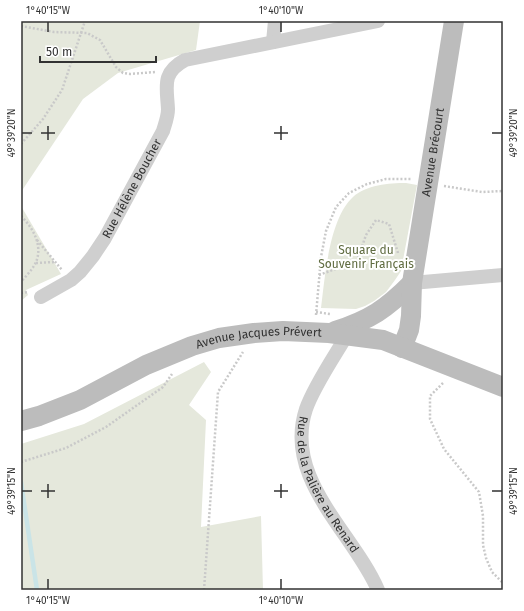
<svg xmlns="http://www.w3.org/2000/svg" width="524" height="611" viewBox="0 0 524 611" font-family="'Fira Sans',sans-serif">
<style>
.green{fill:#e5e8dc}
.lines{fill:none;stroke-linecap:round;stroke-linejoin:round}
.stream{stroke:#cae4e7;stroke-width:4.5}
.path{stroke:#c9c9c9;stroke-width:2.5;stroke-dasharray:2 2;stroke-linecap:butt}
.street{stroke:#cfcfcf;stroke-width:14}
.secondary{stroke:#bcbcbc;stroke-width:20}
.ticks{fill:none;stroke:#323232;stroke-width:1.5}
.labels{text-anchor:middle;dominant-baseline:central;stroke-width:4;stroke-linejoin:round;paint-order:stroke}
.street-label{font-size:12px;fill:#323232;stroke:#fff}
.park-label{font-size:12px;fill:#606c41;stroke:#fff}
.neatline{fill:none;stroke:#323232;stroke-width:1.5}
.ticks-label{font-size:10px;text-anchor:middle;fill:#323232}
</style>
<rect width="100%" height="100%" fill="#fff"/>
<g class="green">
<polygon points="21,21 200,21 196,50 118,73 83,99 21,192"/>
<path d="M406,183L417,185L401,271L395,280L386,292L374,301L365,306L356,309L321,308C325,277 329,219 353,197C366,185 389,183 406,183Z"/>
<polygon points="21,206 61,274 26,290 28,295 21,301 21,303"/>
<polygon points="204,362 211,372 189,405 206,420 201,527 261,516 263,590 21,590 21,444 84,424"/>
</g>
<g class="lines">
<polyline class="stream" points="21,482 37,590"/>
<g class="path">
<polyline points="21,26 54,32 87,33 100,40 116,67 123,73 130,74 155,72"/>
<polyline points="21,144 43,119 62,90 85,21"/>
<polyline points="444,186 482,192 503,191"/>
<path d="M21,216C33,228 43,245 36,262C33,269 26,276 21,282"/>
<polyline points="37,240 62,270"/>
<polyline points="36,263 55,262"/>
<polyline points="319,275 357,261 366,235 376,220 389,224 398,253"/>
<polyline points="21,293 28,292"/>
<polyline points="316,312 330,314"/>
<polyline points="316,315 321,257 326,231 336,207 349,193 367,184 386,179 412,179"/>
<polyline points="443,383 430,396 430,419 444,449 479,492 483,516 483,545 486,558 492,572 503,583"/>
<polyline points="21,462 66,448 106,427 163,387 172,374"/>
<polyline points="204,590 218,392 243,352"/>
</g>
<g class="street">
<polyline points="273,42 275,21"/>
<polyline points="412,283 503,275"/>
<path id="s1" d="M41,297L71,280L80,272L93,256L105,238L163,131C165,124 168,117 168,109C167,87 161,73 185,60L378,21"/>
<path id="s2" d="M347,335C334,357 314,386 306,409C283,479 353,532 378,590"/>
</g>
<g class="secondary">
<path d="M335,331C370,320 386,309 412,283"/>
<path id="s3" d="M402,348L409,330L411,316L412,283L454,21"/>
<path id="s4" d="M21,421L39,416L80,400L146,365L192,346L219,338L254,333L283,331L329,333L383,340L503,387"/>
</g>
</g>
<path class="ticks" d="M48,22V32M281,22V32M48,126V140M281,126V140M22,133H32M41,133H55M274,133H288M492,133H502M48,484V498M281,484V498M22,491H32M41,491H55M274,491H288M492,491H502M48,579V589M281,579V589"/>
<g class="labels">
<g class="street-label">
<text stroke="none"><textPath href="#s3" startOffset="199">Avenue Brécourt</textPath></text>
<text stroke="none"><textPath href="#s1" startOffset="145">Rue Hélène Boucher</textPath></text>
<text stroke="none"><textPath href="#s4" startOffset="255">Avenue Jacques Prévert</textPath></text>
<text stroke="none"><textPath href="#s2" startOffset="167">Rue de la Palière au Renard</textPath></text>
</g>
<g class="park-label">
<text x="366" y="250">Square du<tspan x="366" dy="14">Souvenir Français</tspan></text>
</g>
</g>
<rect width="524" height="611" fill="none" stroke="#ffffff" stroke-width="44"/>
<path d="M40 56v6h116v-6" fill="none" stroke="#323232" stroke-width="2"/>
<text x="46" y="56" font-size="12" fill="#323232" stroke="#ffffff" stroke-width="3" paint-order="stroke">50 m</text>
<rect x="22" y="22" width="480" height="567" class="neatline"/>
<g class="ticks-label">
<text x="48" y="14">1°40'15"W</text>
<text x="281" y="14">1°40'10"W</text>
<text transform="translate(11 133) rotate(-90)" y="4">49°39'20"N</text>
<text transform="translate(513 133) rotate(-90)" y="4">49°39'20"N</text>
<text transform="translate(11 491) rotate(-90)" y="4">49°39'15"N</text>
<text transform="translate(513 491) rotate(-90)" y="4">49°39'15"N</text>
<text x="48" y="604">1°40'15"W</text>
<text x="281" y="604">1°40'10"W</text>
</g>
</svg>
